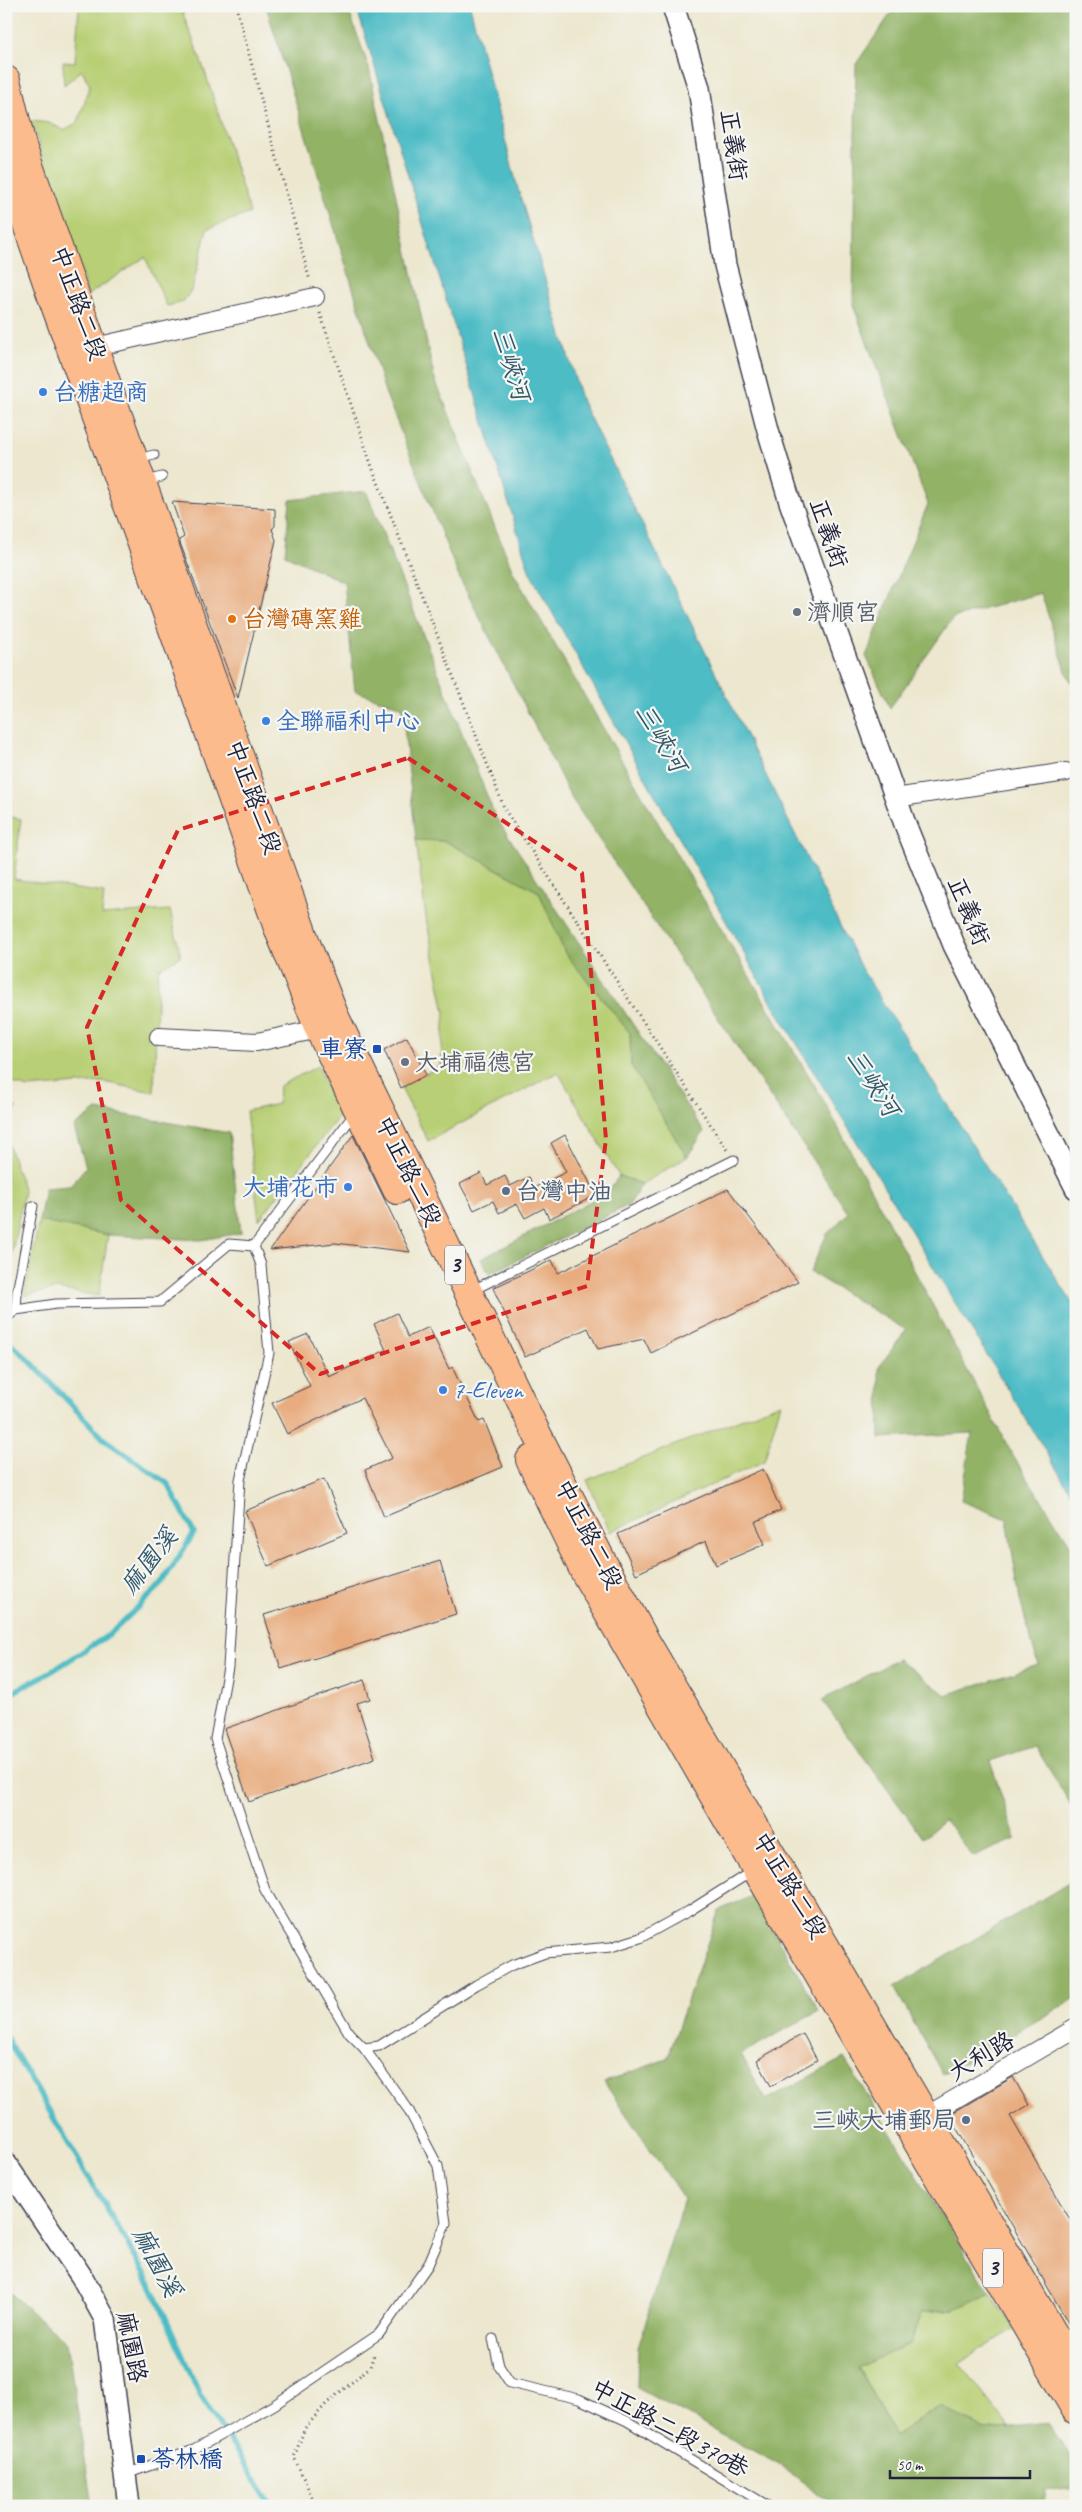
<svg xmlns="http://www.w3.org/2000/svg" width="1082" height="2512" viewBox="0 0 1082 2512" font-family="Caveat,'LXGW WenKai TC',sans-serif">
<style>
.green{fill:#b8cf74;stroke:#6d7858}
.forest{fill:#92b266;stroke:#5a6a50}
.water{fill:#4dbcc5;stroke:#386f80}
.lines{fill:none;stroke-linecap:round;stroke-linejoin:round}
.stream{stroke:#4dbcc5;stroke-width:5.5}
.building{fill:#e8ac7e}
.service-casing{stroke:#404051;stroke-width:11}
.minor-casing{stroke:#404051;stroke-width:20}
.tertiary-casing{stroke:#404051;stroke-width:24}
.primary-casing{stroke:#404051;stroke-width:30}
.path{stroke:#404051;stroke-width:3;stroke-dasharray:1 4;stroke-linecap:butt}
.service{stroke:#fff;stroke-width:9}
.minor{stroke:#fff;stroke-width:18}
.tertiary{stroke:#fff;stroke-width:21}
.primary{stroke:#fbbb8c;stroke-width:28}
.marked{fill:none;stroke:#d62828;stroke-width:4;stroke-dasharray:10 6;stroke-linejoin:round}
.shop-dot{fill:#3f7fe0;stroke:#f6f6f2;stroke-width:2}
.worship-dot{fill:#6b7280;stroke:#f6f6f2;stroke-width:2}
.food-dot{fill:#e8710a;stroke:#f6f6f2;stroke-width:2}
.transit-dot{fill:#1a4fb4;stroke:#f6f6f2;stroke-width:2}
.service-dot{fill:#5c6f8a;stroke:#f6f6f2;stroke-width:2}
.labels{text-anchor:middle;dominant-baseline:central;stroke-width:4.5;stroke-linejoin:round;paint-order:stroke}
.shield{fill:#f6f6f2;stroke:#626272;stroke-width:1}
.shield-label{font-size:22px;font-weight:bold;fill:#22223b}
.street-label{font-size:24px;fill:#22223b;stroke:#f6f6f2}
.shop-label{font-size:24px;fill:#366cbe;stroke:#f6f6f2;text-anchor:start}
.worship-label{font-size:24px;fill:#5b616d;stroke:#f6f6f2;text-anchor:start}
.food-label{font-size:24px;fill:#c56008;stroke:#f6f6f2;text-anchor:start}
.transit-label{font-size:24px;fill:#164399;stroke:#f6f6f2;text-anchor:end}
.service-label{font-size:24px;fill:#4e5e75;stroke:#f6f6f2;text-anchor:start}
.water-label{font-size:25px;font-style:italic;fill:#31586b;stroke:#f6f6f2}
</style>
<rect width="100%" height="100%" fill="#f6f6f2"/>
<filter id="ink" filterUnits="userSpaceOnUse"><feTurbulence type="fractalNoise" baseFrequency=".02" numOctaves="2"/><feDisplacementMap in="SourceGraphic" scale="10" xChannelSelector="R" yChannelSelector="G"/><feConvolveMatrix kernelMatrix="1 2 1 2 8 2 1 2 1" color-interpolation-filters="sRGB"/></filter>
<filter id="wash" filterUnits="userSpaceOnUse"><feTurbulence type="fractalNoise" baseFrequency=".0096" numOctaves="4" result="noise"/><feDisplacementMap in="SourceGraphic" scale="20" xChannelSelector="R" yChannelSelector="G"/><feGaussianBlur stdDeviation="1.12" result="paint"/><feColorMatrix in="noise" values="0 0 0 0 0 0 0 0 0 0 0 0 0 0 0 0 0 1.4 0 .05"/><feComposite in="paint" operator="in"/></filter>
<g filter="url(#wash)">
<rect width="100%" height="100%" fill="#ece7ce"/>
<g class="green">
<polygon points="79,6 180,6 204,69 250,213 207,229 192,289 183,302 167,306 145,257 88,295 31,121 49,123 64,130 78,122 90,86 82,70 64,85 63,62 75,62"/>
<polygon points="6,816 21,819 14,879 104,893 102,915 170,910 181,956 158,969 154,1092 103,1082 28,1088 6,1081"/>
<polygon points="416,840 445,841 539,892 565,953 630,1033 631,1065 687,1157 642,1184 619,1176 558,1072 428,1141 401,1088 441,1065 445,1012 426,918"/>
<polygon points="318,1066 339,1116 259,1220 246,1111 278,1104 279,1086"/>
<polygon points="6,1104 16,1107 7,1140 24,1191 6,1284"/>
<polygon points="39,1221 108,1235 99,1296 56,1289 24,1296"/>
<polygon points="781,1403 764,1461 610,1532 587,1480"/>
<polygon points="990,2293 1014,2329 959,2363 1009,2427 985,2430 940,2406 895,2436 858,2367 911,2343 921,2312 955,2309"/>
</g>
<g class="forest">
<polygon points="266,6 347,6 369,68 434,377 514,574 661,828 825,1103 1013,1456 1076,1553 1076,1813 1035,1746 990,1761 1016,1839 973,1857 945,1820 923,1838 822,1700 898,1659 946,1695 1038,1665 1020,1600 1007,1519 961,1501 972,1433 880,1438 879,1367 906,1330 810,1272 827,1234 848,1213 572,799 459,577 385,392"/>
<polygon points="896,6 1076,6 1076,691 1067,674 1041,593 953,618 890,708 866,656 928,504 853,305 856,64"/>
<polygon points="366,491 495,816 704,1132 687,1157 631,1065 630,1033 565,953 539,892 445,841 416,840 402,707 355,691 344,582 285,555 290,500"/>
<polygon points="97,1110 229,1133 241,1233 201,1240 108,1235 39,1221 45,1188 70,1186 86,1167 74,1127"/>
<polygon points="619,1176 642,1184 629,1205 489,1274 481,1259 608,1192"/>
<polygon points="1076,1879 1076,1998 943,2075 894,1987"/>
<polygon points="753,1896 819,2011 741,2054 766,2100 844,2058 990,2293 955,2309 921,2312 911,2343 858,2368 895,2436 940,2406 985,2430 1048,2423 1075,2463 1076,2487 1044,2491 1044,2506 837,2506 774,2462 637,2388 638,2347 684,2199 604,2082 667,2059 719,1910"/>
<polygon points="6,2289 67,2343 92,2506 6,2506"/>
</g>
<polygon class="water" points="356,6 470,6 518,189 582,402 861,968 1076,1309 1076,1501 772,1003 530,573"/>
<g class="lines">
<g class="stream">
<polyline points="6,1339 30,1361 104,1439 168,1484 194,1533 161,1585 110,1634 54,1670 6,1696"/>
<polyline points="6,2037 151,2284 200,2395 272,2506"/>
</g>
</g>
<g id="blocks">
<g class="building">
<polygon points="172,502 275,509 275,526 272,529 276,540 238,698 179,540 184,537"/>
<polygon points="407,1037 426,1075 401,1088 384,1050"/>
<polygon points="353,1135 410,1252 335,1243 270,1250"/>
<polygon points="565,1135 596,1195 549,1219 544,1208 525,1218 517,1204 499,1213 493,1201 474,1210 460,1184 481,1173 487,1185 505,1176 510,1186 529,1177 534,1188 566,1172 551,1143"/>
<polygon points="728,1189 798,1282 651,1353 644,1339 598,1349 588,1328 525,1357 493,1288 552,1260 558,1273"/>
<polygon points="397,1313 408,1337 429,1327 449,1369 452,1367 479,1422 484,1420 503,1467 384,1517 365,1470 392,1458 362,1398 287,1434 272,1403 310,1386 289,1342 308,1334 329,1377 386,1350 374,1324"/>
<polygon points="763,1469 781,1510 755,1522 765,1544 716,1565 706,1541 636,1574 618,1534"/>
<polygon points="324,1479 347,1533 268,1566 245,1511"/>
<polygon points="440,1561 456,1614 281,1669 264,1615"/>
<polygon points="364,1680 370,1699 357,1703 375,1758 249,1802 224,1729"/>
<polygon points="803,2034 817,2060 771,2086 757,2060"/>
<polygon points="1013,2077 1029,2105 1010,2116 1076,2230 1076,2323 1070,2326 949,2115"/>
</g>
</g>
</g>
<g filter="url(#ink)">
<use href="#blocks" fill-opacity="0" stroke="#404051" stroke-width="1"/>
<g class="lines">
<defs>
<g id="service">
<polyline points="137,459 154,455"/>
<polyline points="145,481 162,477"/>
<polyline points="254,1246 355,1113"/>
<polyline points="471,1291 734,1160"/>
<polyline points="16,1310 17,1293 33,1206"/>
<polyline points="6,1318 16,1310 56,1304 160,1302 229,1244 254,1246 261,1265 269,1353 240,1480 228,1667 215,1739 265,1890 349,2033 364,2048 408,2109 438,2166 446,2223 428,2265 379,2334 274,2405 194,2450 126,2474"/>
<polyline points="364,2048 379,2046 476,1985 512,1965 545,1953 611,1947 640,1938 689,1911 754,1870"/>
<polyline points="493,2339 499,2366 510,2383 579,2399 627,2421 768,2506"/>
<polyline points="1061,2342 1076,2329"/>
</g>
<g id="minor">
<polyline points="95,347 315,297"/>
<polyline points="895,798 1066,772"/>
<polyline points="159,1037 257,1042 319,1029"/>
<polyline points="916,2122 1076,2028"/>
</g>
<g id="tertiary">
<polyline points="673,6 699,88 725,265 768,430 790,502 905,824 954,945 1076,1188"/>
<polyline points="6,2164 82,2277 105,2319 129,2506"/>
</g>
<g id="primary">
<polyline points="6,80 22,146 306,943 335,1017 533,1426 604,1565 645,1640 1076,2372"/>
<polyline points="6,164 51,294 175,635 278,928 319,1029 397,1190"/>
<polyline points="530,1460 585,1573 756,1869 1076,2410"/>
</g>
</defs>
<use href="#service" class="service-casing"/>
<use href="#minor" class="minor-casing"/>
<use href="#tertiary" class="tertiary-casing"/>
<use href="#primary" class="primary-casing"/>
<g class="path">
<polyline points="236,6 310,281"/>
<polyline points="320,313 372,467 505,810 727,1150"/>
<polyline points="316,2506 294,2457 305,2428 327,2403 370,2367 374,2354"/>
</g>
<use href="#service" class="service"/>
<use href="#minor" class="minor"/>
<use href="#tertiary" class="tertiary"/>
<use href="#primary" class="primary"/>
</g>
</g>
<path class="marked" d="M408,758L582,873L606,1139L587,1286L320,1374L121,1200L87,1027L178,830Z"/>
<g class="shop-dot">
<circle cx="43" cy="392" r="5"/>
<circle cx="266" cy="721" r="5"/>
<circle cx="348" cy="1187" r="5"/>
<circle cx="443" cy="1390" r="5"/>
</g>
<g class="worship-dot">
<circle cx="797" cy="612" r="5"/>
<circle cx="405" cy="1062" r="5"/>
</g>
<circle class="food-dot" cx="232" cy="619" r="5"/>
<g class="transit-dot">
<rect x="372" y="1044" width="10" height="10" rx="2.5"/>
<rect x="136" y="2454" width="10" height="10" rx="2.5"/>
</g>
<g class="service-dot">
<circle cx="506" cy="1191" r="5"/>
<circle cx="966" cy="2120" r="5"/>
</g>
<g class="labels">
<g class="shield">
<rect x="445" y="1245.5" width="20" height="39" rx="4"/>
<rect x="983" y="2248.5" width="20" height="39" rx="4"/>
</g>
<g class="shield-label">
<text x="455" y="1265">3</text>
<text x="993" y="2268">3</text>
</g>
<g class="street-label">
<text transform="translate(734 145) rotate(82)">正義街</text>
<text transform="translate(79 303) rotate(70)">中正路二段</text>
<text transform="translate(829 533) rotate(71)">正義街</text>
<text transform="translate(254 797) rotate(70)">中正路二段</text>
<text transform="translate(969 911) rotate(67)">正義街</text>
<text transform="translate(409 1171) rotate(64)">中正路二段</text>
<text transform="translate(589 1534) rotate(63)">中正路二段</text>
<text transform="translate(790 1885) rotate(59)">中正路二段</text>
<text transform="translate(981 2056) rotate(-31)">大利路</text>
<text transform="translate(132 2347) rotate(79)">麻園路</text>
<text transform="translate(670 2428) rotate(29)">中正路二段370巷</text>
</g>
<g class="shop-label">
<text x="53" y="392">台糖超商</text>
<text x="276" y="721">全聯福利中心</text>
<text x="338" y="1187" text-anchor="end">大埔花市</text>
<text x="453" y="1390">7-Eleven</text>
</g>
<g class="worship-label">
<text x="807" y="612">濟順宮</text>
<text x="415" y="1062">大埔福德宮</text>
</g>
<g class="food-label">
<text x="242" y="619">台灣磚窯雞</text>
</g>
<g class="transit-label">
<text x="367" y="1049">車寮</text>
<text x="151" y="2459" text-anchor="start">苓林橋</text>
</g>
<g class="service-label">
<text x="516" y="1191">台灣中油</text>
<text x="956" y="2120" text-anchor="end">三峽大埔郵局</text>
</g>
<g class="water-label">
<text transform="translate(511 364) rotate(73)">三峽河</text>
<text transform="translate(661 738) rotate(59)">三峽河</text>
<text transform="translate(873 1083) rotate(57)">三峽河</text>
<text transform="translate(149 1561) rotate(-52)">麻園溪</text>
<text transform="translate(157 2262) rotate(62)">麻園溪</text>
</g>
</g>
<rect width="1082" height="2512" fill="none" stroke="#f6f6f2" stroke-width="25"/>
<path d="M890 2470v8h140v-8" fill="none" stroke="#22223b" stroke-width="2.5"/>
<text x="897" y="2470" font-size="15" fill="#22223b" stroke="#f6f6f2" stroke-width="4" paint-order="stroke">50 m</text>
</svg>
